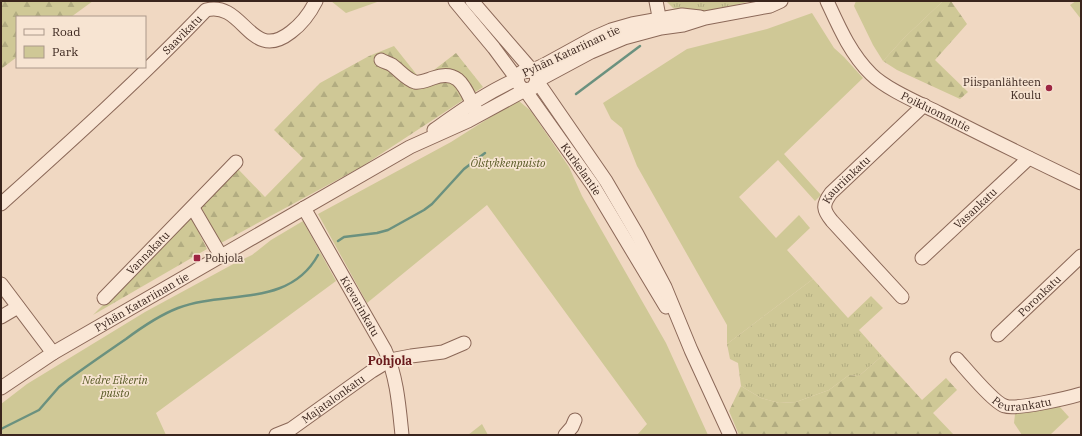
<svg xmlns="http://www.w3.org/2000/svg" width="1082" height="436" viewBox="0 0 1082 436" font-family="'IBM Plex Serif',serif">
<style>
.grass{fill:url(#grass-tufts)}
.forest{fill:url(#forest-firs)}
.green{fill:#cfc896}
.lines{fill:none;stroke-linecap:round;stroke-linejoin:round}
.stream{stroke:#6b917f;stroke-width:2.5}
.minor-casing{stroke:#8b6858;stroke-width:15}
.minor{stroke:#fae7d6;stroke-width:13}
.poi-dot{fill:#9d2542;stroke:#f7e4d2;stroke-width:1.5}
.labels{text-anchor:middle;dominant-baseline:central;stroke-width:3.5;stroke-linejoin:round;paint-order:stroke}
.street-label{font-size:11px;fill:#3a251d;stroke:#f7e4d2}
.poi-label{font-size:11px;fill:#3a251d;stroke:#f7e4d2;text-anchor:end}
.park-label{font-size:11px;font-style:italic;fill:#565823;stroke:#f7e4d2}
.neighbourhood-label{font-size:12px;font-weight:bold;fill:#691a1c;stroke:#f7e4d2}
</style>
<defs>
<pattern id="grass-tufts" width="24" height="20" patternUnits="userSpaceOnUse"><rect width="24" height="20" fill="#cfc896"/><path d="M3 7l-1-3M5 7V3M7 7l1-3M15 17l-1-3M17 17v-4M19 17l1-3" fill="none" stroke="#b2ac81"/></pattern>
<pattern id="forest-firs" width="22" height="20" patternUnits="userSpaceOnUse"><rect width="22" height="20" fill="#cfc896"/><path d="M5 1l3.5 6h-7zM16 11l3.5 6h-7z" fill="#b2ac81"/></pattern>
</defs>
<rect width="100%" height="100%" fill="#f0d8c2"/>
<g class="grass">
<polygon points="666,1 751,1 716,10 690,12 673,8"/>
<polygon points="813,279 848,318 871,296 883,308 859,330 882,356 859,376 849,375 829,390 796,402 779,403 761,398 741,386 738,363 730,359 727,344"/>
</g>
<g class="forest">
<polygon points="1,1 93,1 71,17 17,17 17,57 1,69"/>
<polygon points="943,1 951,1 967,24 935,60 968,92 960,99 897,70 883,61 904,38"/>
<polygon points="394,46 421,80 456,53 483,87 361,167 221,243 201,207 238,169 265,197 303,158 274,130 320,83 369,56"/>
<polygon points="191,217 207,249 93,315"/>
<polygon points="882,356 922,400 946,378 957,390 933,413 954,435 739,435 729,411 741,386 761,398 779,403 796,402 829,390 849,375 859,376"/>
</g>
<g class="green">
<polygon points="331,1 380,1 346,13"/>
<polygon points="856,1 943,1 904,38 883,61 873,45 854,6"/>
<polygon points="1076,1 1081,1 1081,19 1070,5"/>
<polygon points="812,13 834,48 844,57 863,78 784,154 821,195 815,201 778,160 739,197 776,238 799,215 810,228 787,250 813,279 727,344 727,325 637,166 622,128 611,119 603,103 687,49 767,29"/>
<polygon points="519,101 531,111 569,167 582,196 666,343 708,435 637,435 647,424 487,205 367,303 318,214 451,142 508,106"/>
<polygon points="303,221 336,281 156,413 166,435 1,435 1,404 27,384 145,312 237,262 252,255 271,240"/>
<polygon points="1059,406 1069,417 1050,435 1022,435 1014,423 1015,414"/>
<polygon points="482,424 488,435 468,435"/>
</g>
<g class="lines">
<g class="stream">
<polyline points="576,94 640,46"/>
<polyline points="338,241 344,237 377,233 388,230 424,210 432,204 464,169 485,153"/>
<path d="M1,429L39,410L59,387L69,379C88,365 107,352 126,339C142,327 160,315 178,308C225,290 289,308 318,255"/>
</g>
<defs>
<g id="minor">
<path id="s1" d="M455,1L494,48L517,79C518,85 520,87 525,90L594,187L666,307"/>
<polyline points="472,1 536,75 537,81 606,181 637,234 665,287 691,350 730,435"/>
<polyline points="656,1 661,27"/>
<path id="s2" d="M827,1C839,27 850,53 871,74C886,89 919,103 939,113C986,137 1033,160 1081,183"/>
<path d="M381,60C384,62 389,63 392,65C400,71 406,79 415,82C421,83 427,80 433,78C461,68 465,90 476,110"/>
<path d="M434,130C461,111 487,92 517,79L519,74L522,72L531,71L544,65L595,37L611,30L632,24L682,15L700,17"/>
<path id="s3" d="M1,204C71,141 141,78 206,10C244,0 250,64 291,32C303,23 310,13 316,1"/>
<polyline points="193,208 221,256"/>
<path id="s4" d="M304,208L385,350C397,377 399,406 402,435"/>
<path id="s5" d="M922,258L1029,158"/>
<polyline points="1,284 53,353"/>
<path id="s6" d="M902,297L832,221C823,210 822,205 831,193L924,105"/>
<path id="s7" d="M104,298L236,162"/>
<polyline points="1,317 18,307"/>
<path id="s8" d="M998,335L1081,256"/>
<path id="s9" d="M957,359C966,369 994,403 1005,406C1016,410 1068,398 1081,394"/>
<path id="s10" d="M1,388L53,353L410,147L468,121L525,90L533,88L537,81L591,52L624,38L661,28L683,25L705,18L770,6L781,1"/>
<path id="s11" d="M276,435L291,429L372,371L390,360L411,356L443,352L464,343"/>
<polyline points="565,435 572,427 575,420"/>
</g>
</defs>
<use href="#minor" class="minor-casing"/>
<use href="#minor" class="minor"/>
</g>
<g class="poi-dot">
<circle cx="1049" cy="88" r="4"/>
<rect x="193" y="254" width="8" height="8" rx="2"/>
</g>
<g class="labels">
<g class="street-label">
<text stroke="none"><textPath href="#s3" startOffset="248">Saavikatu</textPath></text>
<text transform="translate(571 51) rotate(-25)">Pyhän Katariinan tie</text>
<text stroke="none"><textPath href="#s2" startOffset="161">Poikluomantie</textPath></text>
<text stroke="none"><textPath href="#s1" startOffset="211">Kurkelantie</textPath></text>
<text stroke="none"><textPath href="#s6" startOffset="155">Kauriinkatu</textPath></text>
<text stroke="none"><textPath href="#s5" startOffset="73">Vasankatu</textPath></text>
<text stroke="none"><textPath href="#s7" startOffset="63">Vannakatu</textPath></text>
<text stroke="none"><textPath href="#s8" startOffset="57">Poronkatu</textPath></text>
<text stroke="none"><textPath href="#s10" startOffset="165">Pyhän Katariinan tie</textPath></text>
<text stroke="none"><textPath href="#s4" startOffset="113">Kievarinkatu</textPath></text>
<text stroke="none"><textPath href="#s9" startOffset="84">Peurankatu</textPath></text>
<text stroke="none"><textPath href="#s11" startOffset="68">Majatalonkatu</textPath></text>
</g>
<g class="poi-label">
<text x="1041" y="82">Piispanlähteen<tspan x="1041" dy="13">Koulu</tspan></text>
<text x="205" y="258" text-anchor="start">Pohjola</text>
</g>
<g class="park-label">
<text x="508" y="163">Ölstykkenpuisto</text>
<text x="115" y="380">Nedre Eikerin<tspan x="115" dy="13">puisto</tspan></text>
</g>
<g class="neighbourhood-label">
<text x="390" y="360">Pohjola</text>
</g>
</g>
<rect width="1082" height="436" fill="none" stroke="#3a251d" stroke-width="4"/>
<rect x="16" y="16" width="130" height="52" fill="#f7e4d2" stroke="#ab988a"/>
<rect x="24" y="29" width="20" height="6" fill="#fae7d6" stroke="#ab988a"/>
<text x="52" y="36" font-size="12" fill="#3a251d">Road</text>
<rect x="24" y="46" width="20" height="12" fill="#cfc896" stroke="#ab988a"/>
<text x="52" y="56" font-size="12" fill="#3a251d">Park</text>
</svg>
